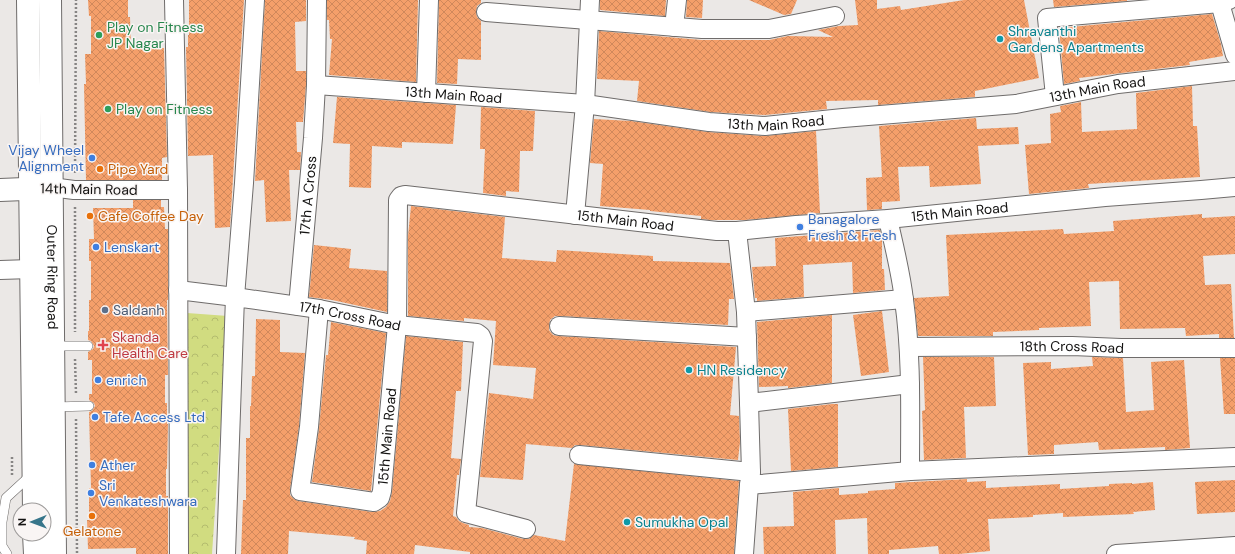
<svg xmlns="http://www.w3.org/2000/svg" width="1235" height="554" viewBox="0 0 1235 554" font-family="'DM Sans',sans-serif">
<style>
.park{fill:url(#park-crowns)}
.building{fill:url(#building-cross-hatch)}
.lines{fill:none;stroke-linecap:round;stroke-linejoin:round}
.service-casing{stroke:#6f6c6b;stroke-width:10}
.minor-casing{stroke:#6f6c6b;stroke-width:20}
.tertiary-casing{stroke:#6f6c6b;stroke-width:24}
.trunk-casing{stroke:#6f6c6b;stroke-width:24}
.path{stroke:#878584;stroke-width:2.5;stroke-dasharray:2 2;stroke-linecap:butt}
.service{stroke:#fff;stroke-width:9}
.minor{stroke:#fff;stroke-width:18}
.tertiary{stroke:#fff;stroke-width:22}
.trunk{stroke:#fff;stroke-width:22}
.leisure-dot{fill:#2e9e5b;stroke:#f9f5f4;stroke-width:1.5}
.culture-dot{fill:#0f9aa8;stroke:#f9f5f4;stroke-width:1.5}
.shop-dot{fill:#3f7fe0;stroke:#f9f5f4;stroke-width:1.5}
.food-dot{fill:#e8710a;stroke:#f9f5f4;stroke-width:1.5}
.service-dot{fill:#5c6f8a;stroke:#f9f5f4;stroke-width:1.5}
.health-dot{fill:#e0444e;stroke:#f9f5f4;stroke-width:1.5}
.labels{text-anchor:middle;dominant-baseline:central;stroke-width:3;stroke-linejoin:round;paint-order:stroke}
.leisure-label{font-size:14px;fill:#27864d;stroke:#f9f5f4;text-anchor:start}
.culture-label{font-size:14px;fill:#0d838f;stroke:#f9f5f4;text-anchor:start}
.street-label{font-size:14px;fill:#141312;stroke:#f9f5f4}
.shop-label{font-size:14px;fill:#366cbe;stroke:#f9f5f4;text-anchor:start}
.food-label{font-size:14px;fill:#c56008;stroke:#f9f5f4;text-anchor:start}
.service-label{font-size:14px;fill:#4e5e75;stroke:#f9f5f4;text-anchor:start}
.health-label{font-size:14px;fill:#be3a42;stroke:#f9f5f4;text-anchor:start}
</style>
<defs>
<pattern id="park-crowns" width="20" height="18" patternUnits="userSpaceOnUse"><rect width="20" height="18" fill="#d1dc80"/><path d="M2 6a3 3 0 1 1 6 0M12 15a3 3 0 1 1 6 0" fill="none" stroke="#b3bc6e"/></pattern>
<pattern id="building-cross-hatch" width="8" height="8" patternUnits="userSpaceOnUse"><rect width="8" height="8" fill="#f49f6a"/><path d="M0 0l8 8M0 8l8-8" fill="none" stroke="#d0885b"/></pattern>
</defs>
<rect width="100%" height="100%" fill="#ebe8e6"/>
<polygon class="park" points="187,313 228,316 212,554 187,554"/>
<g class="building">
<polygon points="88,0 128,0 128,17 130,17 131,48 164,48 167,157 162,158 162,180 86,180 84,84 86,84 85,54 91,54 91,16 89,16"/>
<polygon points="189,0 244,0 230,227 215,228 213,155 188,156 186,47 188,47 188,35 189,35"/>
<polygon points="265,0 306,0 306,21 295,22 296,71 306,71 306,85 303,122 296,122 297,152 301,152 300,170 289,170 291,221 266,222 264,180 255,181"/>
<polygon points="327,0 418,0 416,82 329,75 332,39 330,39 329,20 327,20"/>
<polygon points="439,0 481,0 481,3 477,6 476,12 477,17 481,21 481,60 458,59 457,84 437,83"/>
<polygon points="600,0 666,0 665,16 600,10"/>
<polygon points="687,0 703,0 702,18 686,17"/>
<polygon points="749,0 797,0 791,14 784,15"/>
<polygon points="855,0 877,0 877,9 900,6 901,10 964,0 1024,0 1039,78 975,91 975,97 878,105 878,100 826,101 827,109 765,115 710,112 637,101 639,81 597,79 599,31 702,40 769,40 788,36 833,37 818,30 839,26 858,25"/>
<polygon points="1053,0 1127,0 1127,1 1054,7"/>
<polygon points="1212,14 1221,44 1223,56 1189,62 1190,65 1079,78 1080,81 1064,84 1059,28"/>
<polygon points="1192,86 1193,126 1197,126 1200,177 1088,184 1089,188 1029,194 1025,145 1051,143 1050,114 1061,112 1060,106 1081,102 1082,132 1137,129 1136,93"/>
<polygon points="337,97 456,105 453,144 402,142 402,148 372,146 371,188 349,187 350,144 333,143"/>
<polygon points="481,107 535,111 533,151 520,151 519,192 506,191 506,196 483,193 485,149 480,149"/>
<polygon points="976,118 977,129 1018,127 1019,144 978,146 981,184 930,187 929,166 898,167 900,201 882,202 882,209 867,210 866,178 882,177 879,126"/>
<polygon points="594,119 631,121 708,132 764,136 816,131 820,213 745,220 710,220 701,219 701,216 650,211 650,210 600,206 603,164 590,163"/>
<polygon points="133,200 161,200 161,207 164,207 165,229 168,229 168,300 167,300 168,375 165,375 165,403 167,403 167,424 168,424 167,469 166,469 166,496 168,496 168,554 136,554 136,548 88,549 87,520 89,520 89,488 91,488 89,412 92,411 95,406 94,403 89,400 89,394 92,394 92,360 88,360 88,352 93,349 94,346 91,341 88,340 88,331 89,331 89,300 91,300 91,261 89,261 89,239 94,239 93,208 133,208"/>
<polygon points="411,206 505,217 502,258 556,262 557,250 653,256 653,261 730,263 734,299 729,299 728,325 560,316 555,316 550,320 549,326 549,330 553,335 558,336 736,347 730,415 739,416 740,442 738,460 580,445 575,445 572,448 526,444 523,480 480,477 489,393 533,399 536,368 493,365 496,321 464,318 464,321 408,316 408,236"/>
<polygon points="1202,214 1202,218 1235,216 1235,254 1203,256 1205,285 1231,284 1234,338 1219,338 1219,334 1186,336 1185,328 1120,329 1119,281 1089,282 1091,326 1039,328 1039,330 993,332 993,336 918,336 914,298 949,296 946,235 1063,229 1064,234 1114,231 1113,221"/>
<polygon points="880,230 882,241 882,269 884,269 885,290 853,293 852,262 803,265 804,297 757,301 757,298 755,298 752,267 776,266 775,238"/>
<polygon points="314,245 351,249 349,268 387,271 387,312 332,300 309,297"/>
<polygon points="882,311 889,372 861,376 853,315"/>
<polygon points="832,315 832,383 788,388 788,386 759,387 757,322"/>
<polygon points="256,319 280,320 280,352 305,353 299,426 290,490 290,495 294,499 298,501 372,512 380,511 386,507 390,501 392,492 406,336 463,342 461,391 456,391 451,458 461,459 459,475 457,475 453,516 456,517 459,521 463,523 469,525 469,527 482,528 523,539 529,539 534,535 565,541 574,464 739,481 734,554 470,554 470,552 415,545 414,554 366,554 367,541 354,539 355,537 289,531 288,554 241,554 243,500 246,500 246,438 250,438 250,406 251,406 252,376 255,376"/>
<polygon points="331,322 386,333 371,491 312,482 319,428 326,355 328,355"/>
<polygon points="923,357 994,357 996,406 964,407 966,458 924,460 922,411 925,410"/>
<polygon points="1092,357 1123,358 1126,412 1154,410 1151,362 1184,360 1190,448 1165,450 1165,447 1099,450 1098,442 1054,445 1054,454 1028,455 1023,363 1051,362 1051,369 1093,366"/>
<polygon points="1220,358 1235,358 1235,414 1224,414"/>
<polygon points="832,404 838,404 838,467 791,471 788,409"/>
<polygon points="967,479 967,482 986,481 986,488 1060,484 1060,489 1109,486 1109,484 1132,483 1132,484 1153,482 1155,510 1133,512 1134,514 1111,515 1063,517 1063,513 1033,515 1033,517 988,519 990,551 959,554 939,554 938,546 889,550 889,554 868,554 867,518 835,520 836,554 764,554 763,527 794,526 793,492 839,488 839,495 868,493 868,491 895,489 895,483"/>
<polygon points="1235,480 1235,512 1197,514 1195,482"/>
</g>
<g class="lines">
<defs>
<g id="service">
<polyline points="53,346 88,346"/>
<polyline points="54,407 89,406"/>
<polyline points="7,554 2,546 2,522 6,498 31,475"/>
</g>
<g id="minor">
<polyline points="174,0 178,190 179,554"/>
<polyline points="1219,0 1235,55"/>
<polyline points="486,12 702,29 769,29 835,16"/>
<polyline points="674,27 677,0"/>
<path id="s1" d="M316,85L585,104L709,122L765,126L843,118L1016,104L1118,84L1235,71"/>
<polyline points="426,93 429,0"/>
<polyline points="1055,96 1047,18 1220,3 1229,0"/>
<polyline points="51,187 74,190 178,190"/>
<polyline points="575,215 585,104 590,0"/>
<path d="M888,219C894,246 901,273 904,300C912,357 910,414 910,471"/>
<polyline points="737,231 746,312 749,403 910,384"/>
<polyline points="0,270 31,269"/>
<polyline points="178,290 235,297 244,183 255,0"/>
<path id="s2" d="M298,306L313,138L316,85L317,0"/>
<path id="s3" d="M319,309L309,427L300,491L374,502L380,498L382,491L397,325L398,200L401,196L405,195L717,231H737L796,225L888,219L1105,197L1201,190L1235,187"/>
<polyline points="746,312 904,299"/>
<polyline points="559,326 747,337"/>
<path id="s4" d="M909,347L1072,346L1121,348H1235"/>
<polyline points="749,403 751,472 749,485 910,471 1235,457"/>
<polyline points="579,455 751,472"/>
<path id="s5" d="M226,554L235,297L319,309L397,325L477,333L481,336L483,341L466,513L526,529"/>
<polyline points="744,554 749,485"/>
<polyline points="1116,554 1235,546"/>
</g>
<polyline id="tertiary" points="0,190 49,188"/>
<g id="trunk">
<polyline points="28,0 34,510"/>
<path id="s6" d="M50,0L55,554"/>
<polyline points="34,534 35,554"/>
</g>
</defs>
<use href="#service" class="service-casing"/>
<use href="#minor" class="minor-casing"/>
<use href="#tertiary" class="tertiary-casing"/>
<use href="#trunk" class="trunk-casing"/>
<g class="path">
<polyline points="75,173 76,0"/>
<polyline points="75,207 75,332"/>
<polyline points="75,359 76,394"/>
<polyline points="76,419 77,554"/>
<polyline points="12,475 12,456"/>
</g>
<use href="#service" class="service"/>
<use href="#minor" class="minor"/>
<use href="#tertiary" class="tertiary"/>
<use href="#trunk" class="trunk"/>
</g>
<g class="leisure-dot">
<circle cx="99" cy="35" r="4"/>
<circle cx="108" cy="109" r="4"/>
</g>
<g class="culture-dot">
<circle cx="1000" cy="39" r="4"/>
<circle cx="689" cy="370" r="4"/>
<circle cx="627" cy="522" r="4"/>
</g>
<g class="shop-dot">
<circle cx="92" cy="158" r="4"/>
<circle cx="800" cy="227" r="4"/>
<circle cx="96" cy="247" r="4"/>
<circle cx="98" cy="380" r="4"/>
<circle cx="95" cy="417" r="4"/>
<circle cx="92" cy="465" r="4"/>
<circle cx="91" cy="493" r="4"/>
</g>
<g class="food-dot">
<circle cx="100" cy="169" r="4"/>
<circle cx="90" cy="216" r="4"/>
<circle cx="92" cy="516" r="4"/>
</g>
<circle class="service-dot" cx="105" cy="310" r="4"/>
<path class="health-dot" d="M101 339h4v4h4v4h-4v4h-4v-4h-4v-4h4z"/>
<g class="labels">
<g class="leisure-label">
<text x="107" y="27">Play on Fitness<tspan x="107" dy="16">JP Nagar</tspan></text>
<text x="116" y="109">Play on Fitness</text>
</g>
<g class="culture-label">
<text x="1008" y="31">Shravanthi<tspan x="1008" dy="16">Gardens Apartments</tspan></text>
<text x="697" y="370">HN Residency</text>
<text x="635" y="522">Sumukha Opal</text>
</g>
<g class="street-label">
<text stroke="none"><textPath href="#s1" startOffset="786">13th Main Road</textPath></text>
<text stroke="none"><textPath href="#s1" startOffset="138">13th Main Road</textPath></text>
<text stroke="none"><textPath href="#s1" startOffset="462">13th Main Road</textPath></text>
<text transform="translate(89 189) rotate(1)">14th Main Road</text>
<text stroke="none"><textPath href="#s2" startOffset="111">17th A Cross</textPath></text>
<text stroke="none"><textPath href="#s3" startOffset="1131">15th Main Road</textPath></text>
<text stroke="none"><textPath href="#s3" startOffset="795">15th Main Road</textPath></text>
<text stroke="none"><textPath href="#s6" startOffset="277">Outer Ring Road</textPath></text>
<text stroke="none"><textPath href="#s5" startOffset="374">17th Cross Road</textPath></text>
<text stroke="none"><textPath href="#s4" startOffset="163">18th Cross Road</textPath></text>
<text stroke="none"><textPath href="#s3" startOffset="327">15th Main Road</textPath></text>
</g>
<g class="shop-label">
<text x="84" y="150" text-anchor="end">Vijay Wheel<tspan x="84" dy="16">Alignment</tspan></text>
<text x="808" y="219">Banagalore<tspan x="808" dy="16">Fresh &amp; Fresh</tspan></text>
<text x="104" y="247">Lenskart</text>
<text x="106" y="380">enrich</text>
<text x="103" y="417">Tafe Access Ltd</text>
<text x="100" y="465">Ather</text>
<text x="99" y="485">Sri<tspan x="99" dy="16">Venkateshwara</tspan></text>
</g>
<g class="food-label">
<text x="108" y="169">Pipe Yard</text>
<text x="98" y="216">Cafe Coffee Day</text>
<text x="92" y="531" text-anchor="middle">Gelatone</text>
</g>
<g class="service-label">
<text x="113" y="310">Saldanh</text>
</g>
<g class="health-label">
<text x="112" y="337">Skanda<tspan x="112" dy="16">Health Care</tspan></text>
</g>
</g>
<g transform="translate(32 522) rotate(269)"><circle r="19" fill="#f9f5f4" stroke="#9d9b9a"/>
<path d="M0-3L7 15L0 10L-7 15Z" fill="#36758a"/>
<text y="-6" font-size="11" font-weight="bold" text-anchor="middle" fill="#141312">N</text>
</g>
</svg>
